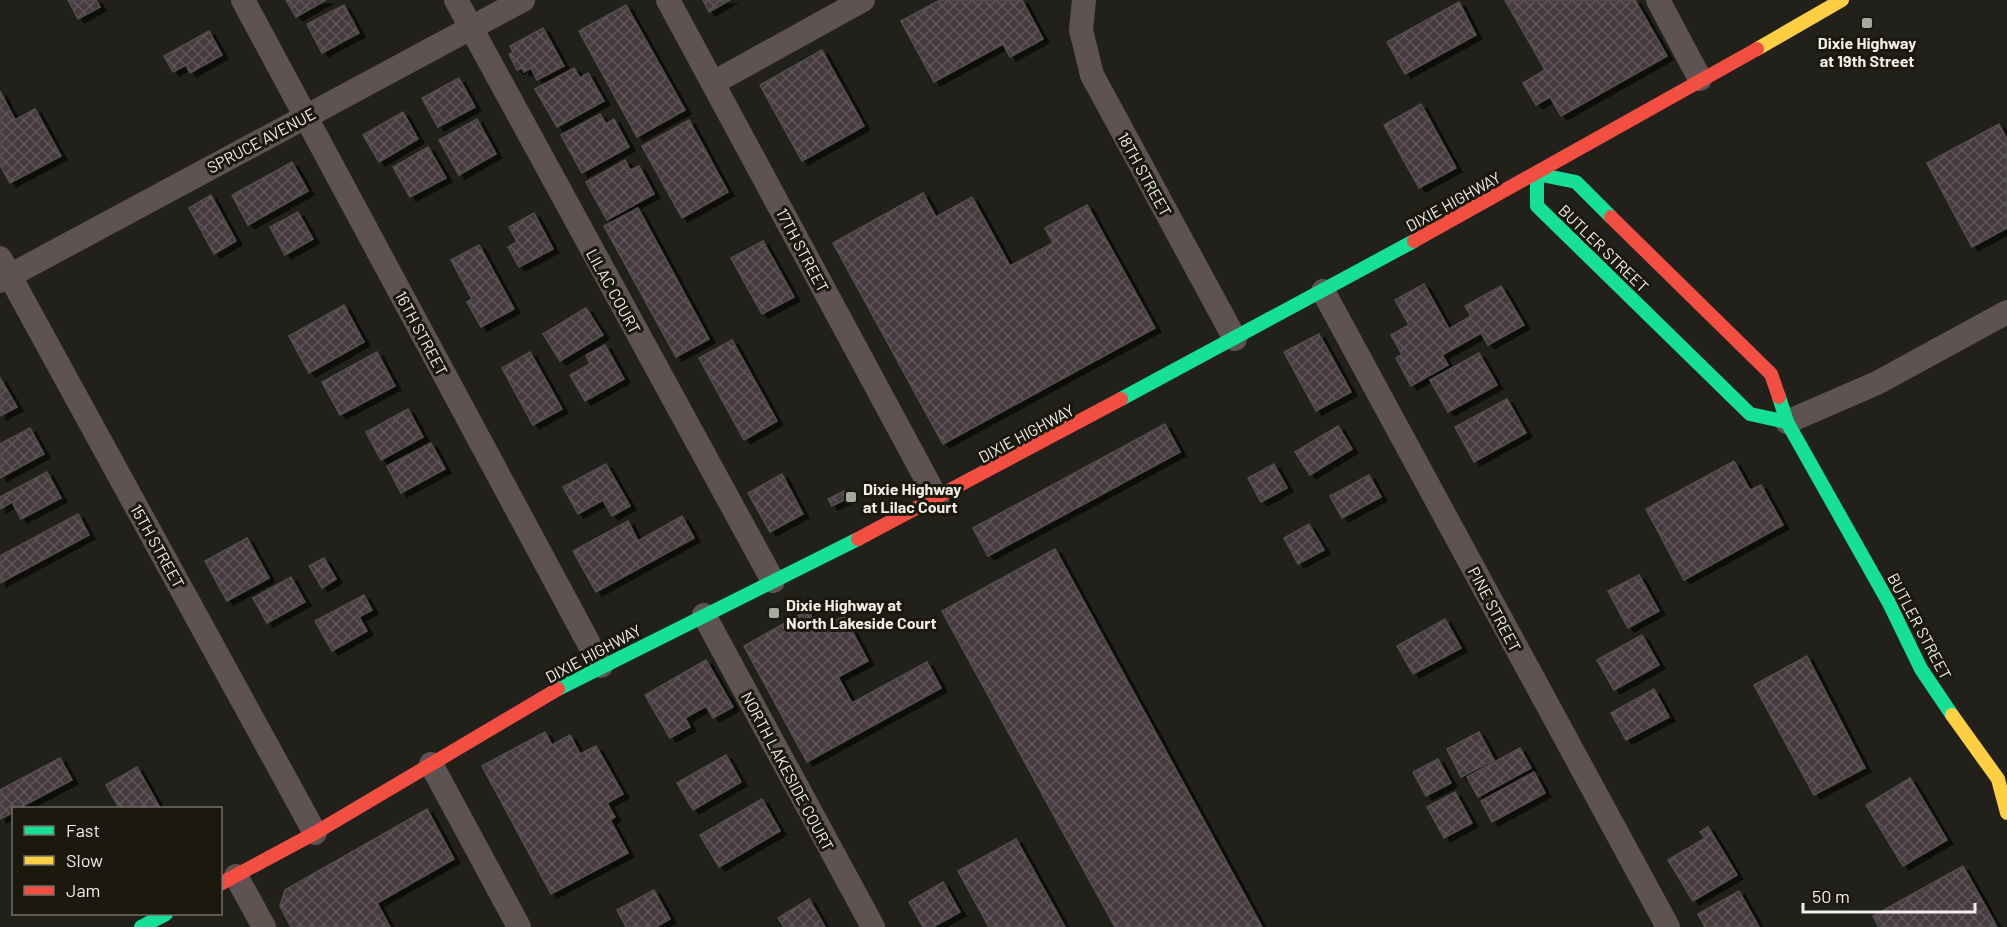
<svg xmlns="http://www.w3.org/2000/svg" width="2007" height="927" viewBox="0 0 2007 927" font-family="Barlow,sans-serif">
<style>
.building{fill:url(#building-cross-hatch);stroke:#524f4e;stroke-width:1.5;filter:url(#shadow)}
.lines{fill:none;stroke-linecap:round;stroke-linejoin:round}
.street{stroke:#5e5253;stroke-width:24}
.fast{stroke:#16e098;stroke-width:14}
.slow{stroke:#ffcf43;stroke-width:14}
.jam{stroke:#f24e42;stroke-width:14}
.poi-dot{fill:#a8a7a0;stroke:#1b190e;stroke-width:2}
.labels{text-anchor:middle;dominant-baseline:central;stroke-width:6;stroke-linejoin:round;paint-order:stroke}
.poi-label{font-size:16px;font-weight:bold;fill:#f1f0e8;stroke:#1b190e;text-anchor:start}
.street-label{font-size:16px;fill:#f1f0e8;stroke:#1b190e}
</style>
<defs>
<pattern id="building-cross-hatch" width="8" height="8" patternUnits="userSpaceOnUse" patternTransform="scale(1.5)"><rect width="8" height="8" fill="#463a41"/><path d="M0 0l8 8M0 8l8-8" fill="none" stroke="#61575c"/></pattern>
<filter id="shadow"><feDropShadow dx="6" dy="4" stdDeviation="0" flood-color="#0009"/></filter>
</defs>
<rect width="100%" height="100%" fill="#21201a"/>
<g class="building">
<polygon points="68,0 96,0 100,7 78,19"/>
<polygon points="286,0 326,0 296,17"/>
<polygon points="703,0 730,0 709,12"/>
<polygon points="940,0 1022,0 1043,39 1010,57 1003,44 934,82 901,21"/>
<polygon points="1505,0 1635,0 1667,56 1561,116 1550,97 1536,105 1523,83 1545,70"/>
<polygon points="1459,2 1476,35 1405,74 1387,42"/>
<polygon points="344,5 359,33 322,53 307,24"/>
<polygon points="626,5 685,110 637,137 579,31"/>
<polygon points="543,28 564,66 537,80 531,68 524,72 522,68 517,70 509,54 513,52 510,46"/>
<polygon points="209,31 222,55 190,73 186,65 173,72 164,56"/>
<polygon points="822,50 864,126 802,161 760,85"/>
<polygon points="574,68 580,78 588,73 604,101 557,127 535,89"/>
<polygon points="459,78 475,107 438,127 422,98"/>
<polygon points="0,91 15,120 35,109 61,156 10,183 0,165"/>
<polygon points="1421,104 1456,168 1419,188 1384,125"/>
<polygon points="403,112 418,139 379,162 363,135"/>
<polygon points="600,114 606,124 614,119 629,147 582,173 561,135"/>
<polygon points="477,119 496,154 459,175 439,140"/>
<polygon points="689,120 728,192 682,218 642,146"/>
<polygon points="1999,124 2007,139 2007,228 1972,247 1927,163"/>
<polygon points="428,147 446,178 410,197 393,167"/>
<polygon points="625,160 630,170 639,166 654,194 607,220 586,182"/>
<polygon points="292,162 308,191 248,225 232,195"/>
<polygon points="923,193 936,217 972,197 1010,266 1053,243 1045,228 1087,205 1155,328 943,444 833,243"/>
<polygon points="211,195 236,241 214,254 189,208"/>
<polygon points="638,208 709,339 676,357 604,226"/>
<polygon points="298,212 313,239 285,255 270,227"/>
<polygon points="534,213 553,249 519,267 508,247 517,242 509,227"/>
<polygon points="763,241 794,297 762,314 731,258"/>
<polygon points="479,245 514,309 481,327 467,302 472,299 451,260"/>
<polygon points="1424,284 1449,329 1471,316 1465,306 1501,286 1524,325 1488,345 1481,333 1442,355 1448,365 1411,386 1396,358 1402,354 1391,335 1409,325 1395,300"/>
<polygon points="344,305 364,342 309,373 289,336"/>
<polygon points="586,308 603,335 560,361 543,334"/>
<polygon points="1319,334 1351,392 1316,411 1284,352"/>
<polygon points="732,340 777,421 744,440 699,358"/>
<polygon points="605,345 624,379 585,401 570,375 590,364 586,355"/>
<polygon points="377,352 395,386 340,415 322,382"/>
<polygon points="530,352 562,409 533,425 502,368"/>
<polygon points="1479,353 1497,385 1448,412 1430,380"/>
<polygon points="0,378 17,407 0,416"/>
<polygon points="1507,399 1526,433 1474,462 1455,427"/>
<polygon points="408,409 423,437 381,460 366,432"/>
<polygon points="1165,424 1180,452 988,556 973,528"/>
<polygon points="1338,426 1352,449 1310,475 1295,452"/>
<polygon points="30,428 44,454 0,478 0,444"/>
<polygon points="431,443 445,469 401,493 387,466"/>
<polygon points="1734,461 1750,490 1761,485 1783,525 1684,580 1646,509"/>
<polygon points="606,464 630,506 612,516 603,500 578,514 563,487"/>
<polygon points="1274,464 1287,488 1261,502 1248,478"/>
<polygon points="47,472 61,498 21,519 12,502 0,509 0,497"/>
<polygon points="782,474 803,514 770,532 748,493"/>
<polygon points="1369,475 1381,497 1342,518 1330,496"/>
<polygon points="844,491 848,498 832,506 828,499"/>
<polygon points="78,514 89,535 0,583 0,556"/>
<polygon points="682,516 694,538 596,592 573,551 628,521 638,541"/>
<polygon points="1309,524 1324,550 1298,564 1284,538"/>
<polygon points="247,538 269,578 227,601 205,561"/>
<polygon points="1055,549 1262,927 1115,927 942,611"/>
<polygon points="324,558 336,579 322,588 309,566"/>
<polygon points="1639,575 1659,611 1628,628 1608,591"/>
<polygon points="291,577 305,602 267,623 253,598"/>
<polygon points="364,595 372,610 359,617 367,631 332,651 315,621"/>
<polygon points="808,610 819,630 844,616 868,661 838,677 852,703 927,662 941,688 807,762 744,646"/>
<polygon points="1445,619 1461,648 1413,674 1397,646"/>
<polygon points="1642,635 1659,665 1614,690 1597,660"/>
<polygon points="1807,656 1865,768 1814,795 1754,685"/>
<polygon points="706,660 733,707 713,718 706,706 685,718 690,727 670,738 645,695"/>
<polygon points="1654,689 1669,717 1626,740 1611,713"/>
<polygon points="545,732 552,745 570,735 580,754 596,746 623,794 607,803 615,817 610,820 628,853 551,894 482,766"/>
<polygon points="1479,732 1494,760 1461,777 1447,749"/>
<polygon points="1520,748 1531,768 1478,797 1467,777"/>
<polygon points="726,755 741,782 693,810 677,783"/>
<polygon points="60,758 72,780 19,808 14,808 14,812 0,819 0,790"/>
<polygon points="1438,759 1451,783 1426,796 1413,772"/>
<polygon points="137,767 160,808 119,808 106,785"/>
<polygon points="1534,772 1545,793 1492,822 1481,801"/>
<polygon points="1910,778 1947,840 1903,866 1866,805"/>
<polygon points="1455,792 1472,823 1444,838 1427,807"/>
<polygon points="762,799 780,831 719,867 700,835"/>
<polygon points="427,809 454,859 377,903 390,927 291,927 280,906 285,890"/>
<polygon points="1708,827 1737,875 1693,901 1668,860 1705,838 1700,832"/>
<polygon points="1016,839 1065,927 989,927 958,871"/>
<polygon points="1963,866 1997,927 1879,927 1873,916"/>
<polygon points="943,882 960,912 933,927 923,927 909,902"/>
<polygon points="654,890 670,919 656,927 626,927 617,910"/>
<polygon points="1739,891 1759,927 1705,927 1698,914"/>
<polygon points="809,899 825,927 784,927 778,918"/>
</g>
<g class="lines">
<g class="street">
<polyline points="243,0 601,666"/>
<polyline points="456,0 773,581"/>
<polyline points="668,0 937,499"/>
<polyline points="1084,0 1081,30 1092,75 1235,339"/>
<polyline points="1658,0 1700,79"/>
<polyline points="713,83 863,0"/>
<polyline points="0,258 315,833"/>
<polyline points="0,281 523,0"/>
<polyline points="1323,291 1668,927"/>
<polyline points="1787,422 1877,383 2007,312"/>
<polyline points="704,615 873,927"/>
<polyline points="431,764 519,927"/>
<polyline points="236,876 264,927"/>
</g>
<g class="fast">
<polyline points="1611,217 1576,182 1537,174 1537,206 1750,414 1787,422"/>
<polyline points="1779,397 1787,422 1889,603 1921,669 1952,715"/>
<polyline points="1121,399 1414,241"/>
<polyline points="558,689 858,539"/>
<polyline points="141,927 166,914"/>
</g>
<g class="slow">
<polyline points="1757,49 1842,0"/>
<polyline points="1952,715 1998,779 2007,813"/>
</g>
<g class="jam">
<polyline points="1611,217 1771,374 1779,397"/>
<polyline points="1414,241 1757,49"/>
<polyline points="858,539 1121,399"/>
<polyline points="220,884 315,833 558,689"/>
</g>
</g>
<g class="poi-dot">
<rect x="1861" y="17" width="12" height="12" rx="3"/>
<rect x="845" y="491" width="12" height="12" rx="3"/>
<rect x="768" y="607" width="12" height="12" rx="3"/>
</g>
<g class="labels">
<g class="poi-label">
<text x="1867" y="42" text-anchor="middle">Dixie Highway<tspan x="1867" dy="18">at 19th Street</tspan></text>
<text x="863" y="488">Dixie Highway<tspan x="863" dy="18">at Lilac Court</tspan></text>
<text x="786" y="604">Dixie Highway at<tspan x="786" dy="18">North Lakeside Court</tspan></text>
</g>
<g class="street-label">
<text transform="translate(261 140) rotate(-28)">SPRUCE AVENUE</text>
<text transform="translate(1145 174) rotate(61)">18TH STREET</text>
<text transform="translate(1453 201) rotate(-29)">DIXIE HIGHWAY</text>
<text transform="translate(1604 248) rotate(44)">BUTLER STREET</text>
<text transform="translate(803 250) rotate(62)">17TH STREET</text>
<text transform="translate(614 291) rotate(61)">LILAC COURT</text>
<text transform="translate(422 333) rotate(62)">16TH STREET</text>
<text transform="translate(1026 433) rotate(-28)">DIXIE HIGHWAY</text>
<text transform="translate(158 546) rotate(61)">15TH STREET</text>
<text transform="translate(1495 609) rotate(62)">PINE STREET</text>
<text transform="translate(1920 626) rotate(62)">BUTLER STREET</text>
<text transform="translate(593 653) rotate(-28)">DIXIE HIGHWAY</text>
<text transform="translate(788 771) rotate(62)">NORTH LAKESIDE COURT</text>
</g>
</g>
<rect x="12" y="807" width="210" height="108" fill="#1b190e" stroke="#716f65" stroke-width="1.5"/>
<rect x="24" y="826" width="30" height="9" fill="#16e098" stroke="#716f65" stroke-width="1.5"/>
<text x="66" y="837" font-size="18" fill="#f1f0e8">Fast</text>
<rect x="24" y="856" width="30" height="9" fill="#ffcf43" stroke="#716f65" stroke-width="1.5"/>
<text x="66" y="867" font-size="18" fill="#f1f0e8">Slow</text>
<rect x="24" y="886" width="30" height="9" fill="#f24e42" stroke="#716f65" stroke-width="1.5"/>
<text x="66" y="897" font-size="18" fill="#f1f0e8">Jam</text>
<path d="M1803 903v9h172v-9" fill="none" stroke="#f1f0e8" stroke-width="3"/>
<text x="1812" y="903" font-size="18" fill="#f1f0e8" stroke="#1b190e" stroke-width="4.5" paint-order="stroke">50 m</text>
</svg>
